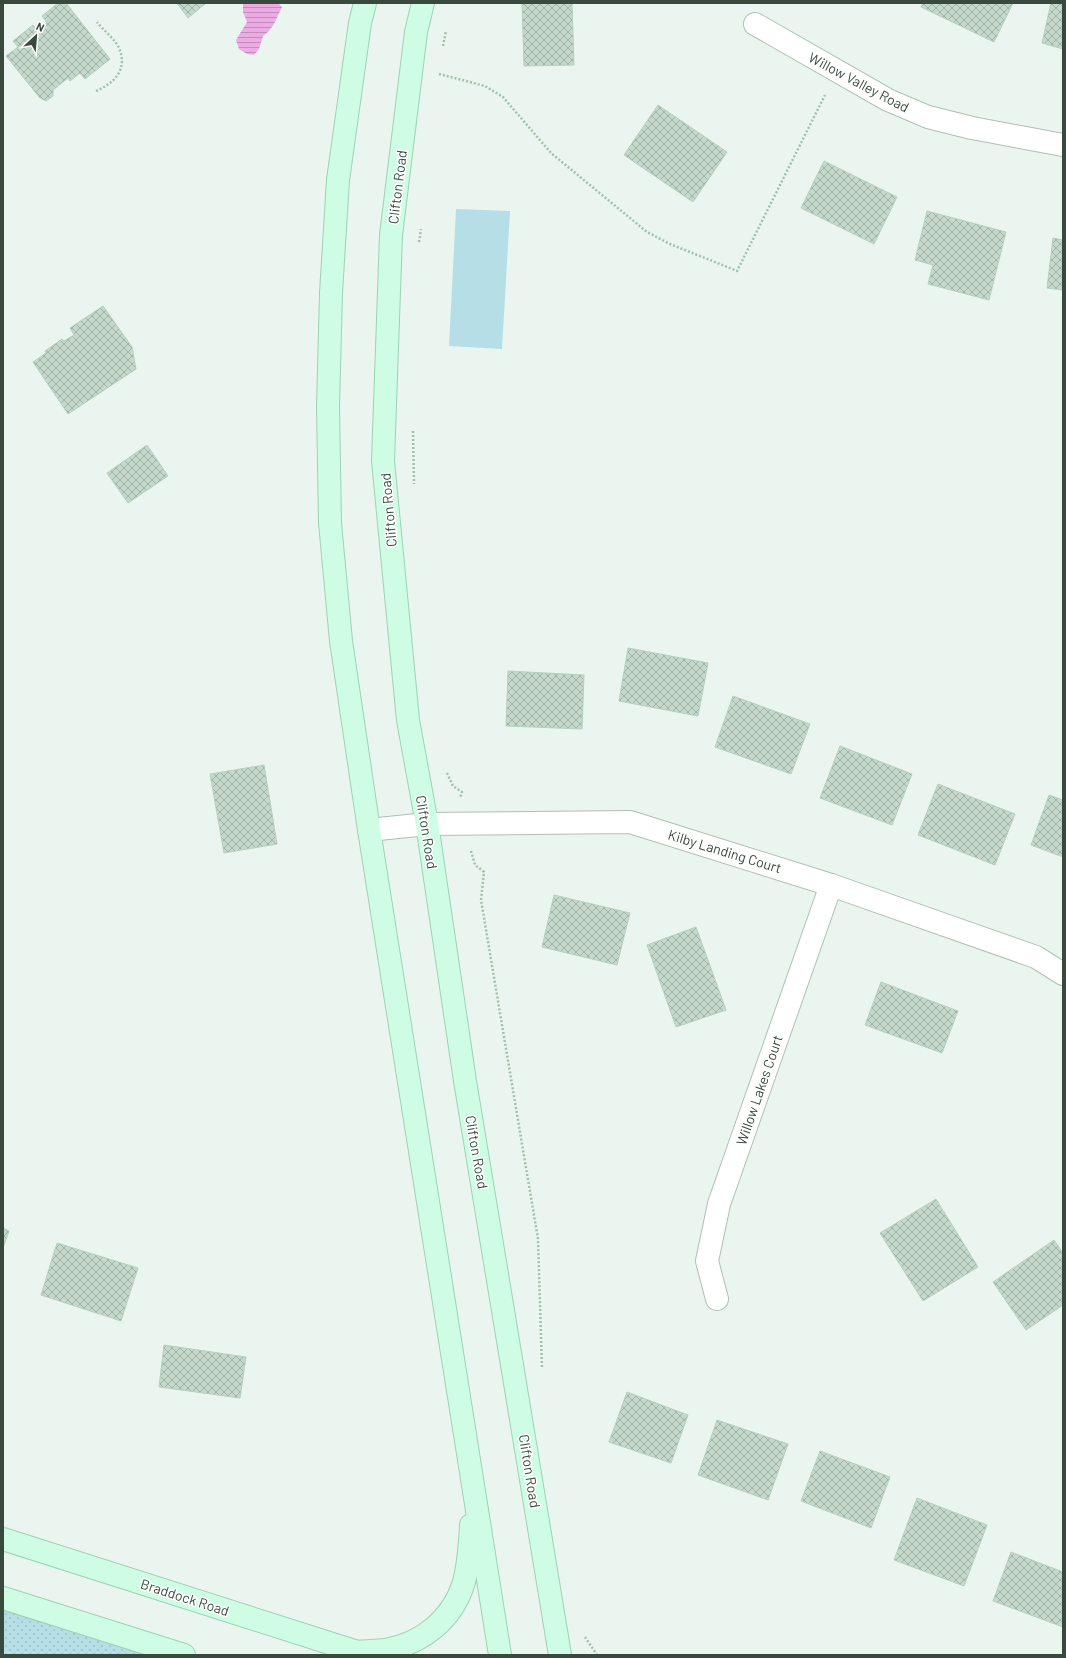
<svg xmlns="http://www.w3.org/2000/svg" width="1066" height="1658" viewBox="0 0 1066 1658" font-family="Barlow,sans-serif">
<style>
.grass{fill:url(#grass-dots)}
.garden{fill:#b6dee6}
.water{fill:url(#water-rules)}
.building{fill:url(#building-cross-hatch);stroke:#b4d0be}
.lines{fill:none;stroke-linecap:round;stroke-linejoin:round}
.street-casing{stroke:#aec0b4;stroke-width:24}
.secondary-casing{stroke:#9dd2b6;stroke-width:24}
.path{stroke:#a0c1ac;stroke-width:2.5;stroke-dasharray:2 2;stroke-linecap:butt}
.street{stroke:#fff;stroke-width:22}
.secondary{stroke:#cefce4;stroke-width:22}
.labels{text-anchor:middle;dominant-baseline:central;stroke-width:3;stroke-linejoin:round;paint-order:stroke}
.street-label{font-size:14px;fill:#39493e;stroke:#fff}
</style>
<defs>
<pattern id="grass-dots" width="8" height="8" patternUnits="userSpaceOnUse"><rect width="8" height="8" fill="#b6dee6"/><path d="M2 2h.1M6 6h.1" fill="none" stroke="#9dc0c6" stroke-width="1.8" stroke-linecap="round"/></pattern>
<pattern id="water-rules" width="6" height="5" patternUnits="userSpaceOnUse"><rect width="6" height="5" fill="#edabe4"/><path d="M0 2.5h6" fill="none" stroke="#c18dba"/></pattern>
<pattern id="building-cross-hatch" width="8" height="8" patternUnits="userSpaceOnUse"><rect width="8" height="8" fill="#c4d9cb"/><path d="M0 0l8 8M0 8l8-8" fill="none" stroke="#a0b2a6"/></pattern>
</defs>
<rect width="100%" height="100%" fill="#ebf5ef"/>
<polygon class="grass" points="3,1598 171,1655 3,1655"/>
<polygon class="garden" points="456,209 510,211 502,349 449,346"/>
<polygon class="water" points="243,3 278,3 282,7 274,24 269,31 263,36 259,49 254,55 247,54 239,49 236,40 247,22 243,12"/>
<g class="building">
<polygon points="58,3 66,3 110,59 85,79 80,73 70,81 68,78 53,90 53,96 46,101 40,98 6,56 18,47 13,41 33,25 37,30 47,23 42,16"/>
<polygon points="177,3 206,3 188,18"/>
<polygon points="522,3 572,3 574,65 524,66"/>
<polygon points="923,3 1013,3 994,42 921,7"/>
<polygon points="1051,3 1063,3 1063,49 1042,43"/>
<polygon points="658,105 727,152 693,202 624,155"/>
<polygon points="824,161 897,197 874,244 801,208"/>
<polygon points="927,211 1006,232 989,300 928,284 933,265 915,260"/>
<polygon points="1053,238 1063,240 1063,290 1047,288"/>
<polygon points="103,306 132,347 136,369 68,414 33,362 46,353 45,351 62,339 64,341 74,335 70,328"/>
<polygon points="147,445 168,476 128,503 107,473"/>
<polygon points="628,648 708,663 698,716 619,701"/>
<polygon points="508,671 584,675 582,729 506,726"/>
<polygon points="733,696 810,724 791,774 715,747"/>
<polygon points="840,746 912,774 892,825 820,798"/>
<polygon points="264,765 277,844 224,853 210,774"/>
<polygon points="938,784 1015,814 995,865 918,835"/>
<polygon points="1049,795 1063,800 1063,857 1031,845"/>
<polygon points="554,895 630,913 617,965 542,947"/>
<polygon points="696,927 726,1010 676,1027 647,945"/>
<polygon points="881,982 958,1011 942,1053 865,1025"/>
<polygon points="936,1199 978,1267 923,1301 880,1233"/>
<polygon points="3,1228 9,1231 3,1248"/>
<polygon points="1054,1240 1063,1253 1063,1305 1026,1330 993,1282"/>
<polygon points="57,1243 138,1268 121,1321 41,1295"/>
<polygon points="164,1345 246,1357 240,1398 159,1387"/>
<polygon points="627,1392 688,1415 671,1463 609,1442"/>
<polygon points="717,1420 788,1444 768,1500 698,1475"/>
<polygon points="820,1451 890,1477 871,1528 801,1501"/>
<polygon points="917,1498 987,1525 964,1586 894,1560"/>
<polygon points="1011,1552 1063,1572 1063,1627 993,1601"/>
</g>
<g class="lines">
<defs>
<g id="street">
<polyline points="755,24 888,100 928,117 972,128 1063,145"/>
<polyline points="369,830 427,824 630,822 831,885 1036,957 1063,974"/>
<polyline points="717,1299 707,1261 719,1204 831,885"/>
</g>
<g id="secondary">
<polyline points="365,3 360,23 338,180 331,293 328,406 330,523 341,641 369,830 500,1655"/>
<polyline points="423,3 416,32 391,235 383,461 408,720 427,824 465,1081 560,1655"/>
<polyline points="3,1539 367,1655"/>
<polyline points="3,1598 184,1655"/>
<path d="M357,1652C366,1651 376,1651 385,1650C422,1644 453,1619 464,1582C469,1563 470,1544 471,1525"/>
</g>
</defs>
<use href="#street" class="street-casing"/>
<use href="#secondary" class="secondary-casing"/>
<g class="path">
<polyline points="443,46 446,31"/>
<polyline points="439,74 485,86 503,97 551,153 647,232 670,244 737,271 825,95"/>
<path d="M96,91C115,83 128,69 119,48C116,40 102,29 97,22"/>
<polyline points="419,242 421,229"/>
<polyline points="413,431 414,484"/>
<polyline points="447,773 453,786 462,792 460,798"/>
<polyline points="471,851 475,865 484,872 481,900 538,1239 542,1369"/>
<polyline points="585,1637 597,1655"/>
</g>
<use href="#street" class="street"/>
<use href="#secondary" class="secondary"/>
</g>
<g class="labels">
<g class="street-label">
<text transform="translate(859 82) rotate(28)">Willow Valley Road</text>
<text transform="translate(397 187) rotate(-83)">Clifton Road</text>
<text transform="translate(388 510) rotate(-95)">Clifton Road</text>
<text transform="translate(427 832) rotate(81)">Clifton Road</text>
<text transform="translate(725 851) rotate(17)">Kilby Landing Court</text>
<text transform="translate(759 1090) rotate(-71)">Willow Lakes Court</text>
<text transform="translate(477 1152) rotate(80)">Clifton Road</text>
<text transform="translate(530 1471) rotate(81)">Clifton Road</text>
<text transform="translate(185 1597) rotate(18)">Braddock Road</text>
</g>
</g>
<rect width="1066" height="1658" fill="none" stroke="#39493e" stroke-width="8"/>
<g transform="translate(36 36) rotate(26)" stroke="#ffffff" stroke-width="3" paint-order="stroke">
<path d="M0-3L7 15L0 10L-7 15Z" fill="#39493e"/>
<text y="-6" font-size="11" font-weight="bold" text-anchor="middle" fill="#39493e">N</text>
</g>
</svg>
